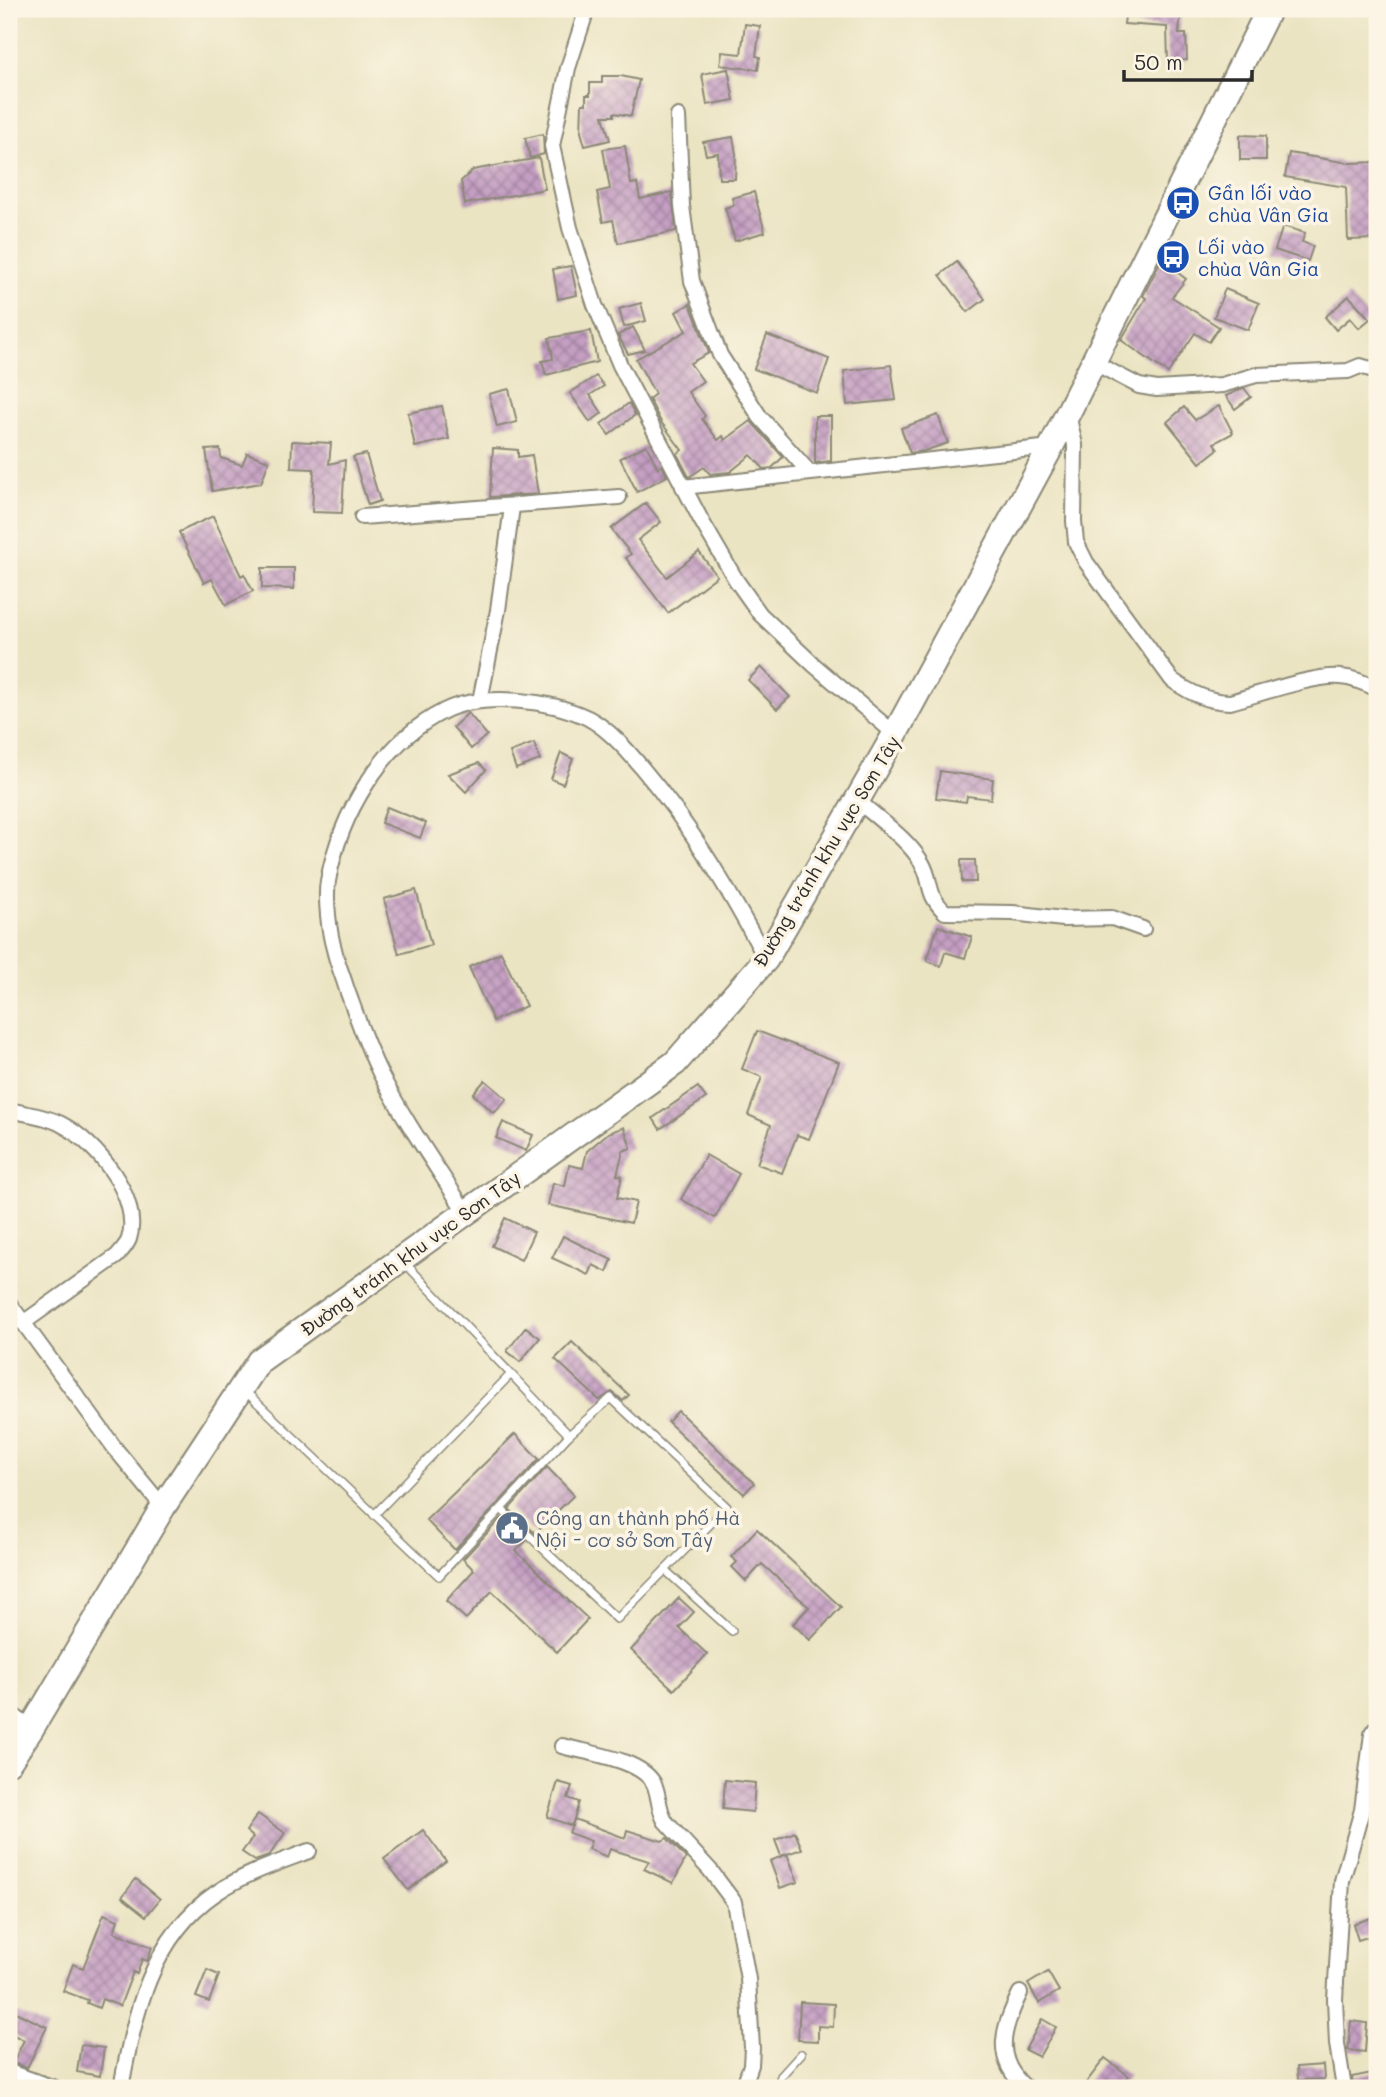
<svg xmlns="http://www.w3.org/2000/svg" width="1386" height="2097" font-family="Mali,sans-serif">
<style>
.building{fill:url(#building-cross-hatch)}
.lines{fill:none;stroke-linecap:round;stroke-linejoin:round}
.service-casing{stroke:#8b8877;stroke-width:10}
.minor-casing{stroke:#8b8877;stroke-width:18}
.trunk-casing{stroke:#8b8877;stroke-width:28}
.service{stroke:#fff;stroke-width:7}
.minor{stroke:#fff;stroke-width:14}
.trunk{stroke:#fff;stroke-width:24}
.labels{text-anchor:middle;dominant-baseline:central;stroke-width:7;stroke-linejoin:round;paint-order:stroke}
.transit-label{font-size:19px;fill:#164399;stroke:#fcf5e5;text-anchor:start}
.street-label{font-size:19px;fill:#2b2b2b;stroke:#fcf5e5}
.service-label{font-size:19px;fill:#4e5e75;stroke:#fcf5e5;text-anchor:start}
</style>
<defs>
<pattern id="building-cross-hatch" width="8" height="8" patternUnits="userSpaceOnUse" patternTransform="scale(1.75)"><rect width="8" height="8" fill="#c59fc3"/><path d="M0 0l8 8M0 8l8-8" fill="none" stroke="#a0829f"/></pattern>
</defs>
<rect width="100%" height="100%" fill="#fcf5e5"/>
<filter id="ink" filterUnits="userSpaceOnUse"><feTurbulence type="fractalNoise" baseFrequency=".0143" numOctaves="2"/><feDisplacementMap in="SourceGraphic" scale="14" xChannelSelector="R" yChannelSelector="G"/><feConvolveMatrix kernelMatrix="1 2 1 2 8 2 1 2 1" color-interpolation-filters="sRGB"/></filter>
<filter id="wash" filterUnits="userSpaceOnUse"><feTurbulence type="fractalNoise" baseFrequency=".00686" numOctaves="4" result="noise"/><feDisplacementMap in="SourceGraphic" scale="28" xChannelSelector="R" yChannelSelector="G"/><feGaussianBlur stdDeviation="1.57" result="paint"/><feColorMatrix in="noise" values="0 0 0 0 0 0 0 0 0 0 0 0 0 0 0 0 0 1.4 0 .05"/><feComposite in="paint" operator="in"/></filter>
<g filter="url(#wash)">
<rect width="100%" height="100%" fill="#ebe4c3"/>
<g id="blocks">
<g class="building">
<polygon points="1126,9 1181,9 1179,34 1186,34 1187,60 1168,61 1167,27 1124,24"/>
<polygon points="745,24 760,26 756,56 760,57 758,70 720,65 722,52 741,54"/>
<polygon points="728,69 734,100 707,105 702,74"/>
<polygon points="602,76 621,76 639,80 631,116 614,113 614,116 603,116 610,140 585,146 581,132 582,104 586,104 586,95 590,95 590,83 602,83"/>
<polygon points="543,134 544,154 530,158 525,138"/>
<polygon points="1240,135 1266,136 1266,160 1240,160"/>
<polygon points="733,137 736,154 735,179 719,179 718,153 706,155 703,142"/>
<polygon points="625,146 631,184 637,183 640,199 672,192 676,231 618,243 613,220 603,222 597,192 610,189 603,149"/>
<polygon points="1289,153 1349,163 1377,162 1376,239 1348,240 1346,187 1285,177"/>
<polygon points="539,158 545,189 465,204 461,181 473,170"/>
<polygon points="754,192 765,232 735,241 725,208 734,205 732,198"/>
<polygon points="1283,226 1305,233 1302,242 1313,246 1308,261 1275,250"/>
<polygon points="1161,260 1186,279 1172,297 1219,327 1209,342 1195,333 1168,373 1121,340 1146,298 1143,296"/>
<polygon points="957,262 985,299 968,312 940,275"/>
<polygon points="571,266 577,295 558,299 553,269"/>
<polygon points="1225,289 1259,303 1248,330 1214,317"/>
<polygon points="1349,296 1370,319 1359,328 1350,318 1336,330 1325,317"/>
<polygon points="641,303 646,321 624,327 619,309"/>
<polygon points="690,304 709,353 690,363 703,381 688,392 705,416 702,419 718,440 723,436 725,440 751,421 783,457 772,468 764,469 751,455 730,472 710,474 704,467 689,477 677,454 682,450 661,422 649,399 655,394 636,359 686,331 676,312"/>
<polygon points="633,327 645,350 628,354 618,335"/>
<polygon points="591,331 597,362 546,375 542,361 553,359 549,338"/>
<polygon points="767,335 829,359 817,393 754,369"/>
<polygon points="891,365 896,400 847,405 844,371"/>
<polygon points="596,376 604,386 590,395 602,413 590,422 570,393"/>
<polygon points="1244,388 1251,397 1235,409 1226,396"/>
<polygon points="509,389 517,422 497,427 489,394"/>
<polygon points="629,403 635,415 609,435 601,424"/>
<polygon points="442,406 449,439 415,447 408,413"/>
<polygon points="1219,406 1233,433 1214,443 1218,449 1200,463 1167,422 1184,407 1195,420"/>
<polygon points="938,415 948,443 924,451 910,453 901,428"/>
<polygon points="815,416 831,416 831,461 815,463"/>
<polygon points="292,441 331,443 329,464 345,460 342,513 312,512 314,469 291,468"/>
<polygon points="646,445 658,468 662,465 667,476 637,492 620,458"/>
<polygon points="493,448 518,450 518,457 532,455 538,494 490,497"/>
<polygon points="220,449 221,458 242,465 247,453 269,461 261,483 212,491 206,450"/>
<polygon points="366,454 380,501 368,505 353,457"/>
<polygon points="646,503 661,522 638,540 667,577 699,552 717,576 668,613 626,558 631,554 611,529"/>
<polygon points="213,516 241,576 244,574 253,591 226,605 212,579 204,583 179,532"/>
<polygon points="262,568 294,568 294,589 262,588"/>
<polygon points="761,667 790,697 777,709 748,680"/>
<polygon points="468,713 487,735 471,749 453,727"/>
<polygon points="534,743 540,760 516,769 510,752"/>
<polygon points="561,753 573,759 563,784 551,779"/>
<polygon points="479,763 486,770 466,792 448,774"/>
<polygon points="940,771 993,779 991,799 967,796 966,802 936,798"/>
<polygon points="387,807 426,823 420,838 381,823"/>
<polygon points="961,860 975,860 976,882 962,882"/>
<polygon points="416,890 431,945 399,954 384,899"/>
<polygon points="938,926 972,937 965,958 945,952 941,966 927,961"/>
<polygon points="501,952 526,1006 493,1021 469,967"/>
<polygon points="757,1031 839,1062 809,1139 797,1135 782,1173 757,1164 771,1125 748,1115 762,1077 742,1069"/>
<polygon points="485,1080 507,1099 494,1113 473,1094"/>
<polygon points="698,1087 706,1098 660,1129 653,1118"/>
<polygon points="503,1122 533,1135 526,1151 496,1138"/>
<polygon points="624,1127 631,1148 623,1151 617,1175 622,1176 617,1198 636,1202 631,1223 548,1205 553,1183 565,1186 569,1165 583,1168 587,1151 608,1133"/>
<polygon points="706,1155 739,1174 715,1218 681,1199"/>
<polygon points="505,1218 534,1232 521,1260 492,1246"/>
<polygon points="563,1236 612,1260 607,1272 593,1265 589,1275 552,1258"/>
<polygon points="526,1327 540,1338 520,1362 507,1351"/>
<polygon points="572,1342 629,1395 623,1401 612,1392 599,1400 555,1359"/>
<polygon points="678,1411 754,1483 744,1494 668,1422"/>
<polygon points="515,1434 539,1459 455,1550 426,1520"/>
<polygon points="547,1467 574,1495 535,1533 509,1509"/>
<polygon points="501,1518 526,1541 516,1551 588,1619 557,1652 492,1591 466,1619 446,1601 474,1570 463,1559"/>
<polygon points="757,1529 841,1607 810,1640 793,1624 809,1607 762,1564 746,1581 732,1567 737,1562 731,1557"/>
<polygon points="679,1598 694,1612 679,1628 707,1654 674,1690 631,1650"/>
<polygon points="725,1780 755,1783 753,1812 723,1809"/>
<polygon points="558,1782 572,1786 568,1798 579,1802 572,1826 547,1817"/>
<polygon points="258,1814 285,1833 269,1856 255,1861 242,1852 253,1837 246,1831"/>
<polygon points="574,1819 625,1838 627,1830 662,1841 667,1838 686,1858 673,1883 644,1869 649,1861 610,1849 607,1857 588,1849 591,1841 569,1833"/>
<polygon points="423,1830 446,1861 408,1890 384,1859"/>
<polygon points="795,1832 802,1849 781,1856 775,1840"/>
<polygon points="787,1854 798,1882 780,1888 770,1861"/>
<polygon points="136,1879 160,1899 146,1916 122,1897"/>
<polygon points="104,1914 118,1920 114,1932 152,1947 147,1961 142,1959 137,1974 133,1972 120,2006 102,1999 99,2008 87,2003 88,2000 63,1991 73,1964 83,1968"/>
<polygon points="1377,1916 1377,1934 1358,1940 1353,1924"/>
<polygon points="207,1970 219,1975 209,2002 196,1997"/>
<polygon points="1048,1972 1059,1991 1039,2003 1028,1984"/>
<polygon points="800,2002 834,2004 833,2027 818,2026 818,2041 798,2040"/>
<polygon points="9,2009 47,2027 27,2068 13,2063 24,2040 9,2033"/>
<polygon points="1042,2019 1056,2027 1039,2057 1025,2050"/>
<polygon points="1351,2021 1367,2023 1365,2052 1348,2050"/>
<polygon points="81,2045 104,2048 100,2076 77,2072"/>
<polygon points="1105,2058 1129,2076 1119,2088 1082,2088"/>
<polygon points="1323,2065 1324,2079 1298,2080 1297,2067"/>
<polygon points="1377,2072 1377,2085 1353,2088 1352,2077"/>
</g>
</g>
</g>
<g filter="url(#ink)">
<use href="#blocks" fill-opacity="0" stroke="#8b8877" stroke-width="2"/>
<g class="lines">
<g class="service-casing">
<g id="service">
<polyline points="405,1263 569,1435"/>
<polyline points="245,1391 439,1576 569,1435 611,1398 727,1507 617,1619 501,1509"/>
<polyline points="374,1515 510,1375"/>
<polyline points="665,1570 732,1631"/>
<polyline points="777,2088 781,2076 801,2054"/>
</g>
</g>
<g class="minor-casing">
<g id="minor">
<polyline points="587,9 568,68 552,146 570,228 595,305 620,365 701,520 736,580 760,614 814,665 895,734"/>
<polyline points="678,116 682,206 692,281 720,355 760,417 809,472"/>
<polyline points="1093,362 1139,386 1157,389 1222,385 1256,375 1348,371 1360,366 1377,371"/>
<path d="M1068,414L1075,445L1074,521L1076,542L1086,562L1172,680C1190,693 1208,702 1230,702C1257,695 1316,674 1341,677C1354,678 1365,683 1377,689"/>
<polyline points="683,487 1051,447"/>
<polyline points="362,517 619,497"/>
<polyline points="480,701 498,610 512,507"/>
<path d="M857,800C878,819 907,838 922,863C933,882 925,893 945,912L1013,913L1063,919L1112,918L1143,929"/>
<path d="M9,1110C26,1114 46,1116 61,1124C96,1142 142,1198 129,1239C127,1245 121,1251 117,1256L23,1323"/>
<path d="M466,1213C437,1167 405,1122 380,1073C367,1047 357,1017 347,990C343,976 337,963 334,949C329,932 325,898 328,881C340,814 382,742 444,711C482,692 551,700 588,718C609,729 628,751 642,768C692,827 730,892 766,959"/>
<polyline points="9,1303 117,1451 163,1507"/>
<polyline points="9,1712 31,1729"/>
<path d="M562,1746C587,1753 641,1759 654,1784C659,1794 658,1808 665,1821L710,1870L734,1902L748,1979L752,2048L751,2065L743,2088"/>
<path d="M1020,1993C1003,2028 992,2058 1026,2088"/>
<polyline points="9,2072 55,2088"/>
<path d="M121,2088C134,2016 151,1937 216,1893C244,1874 277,1863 309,1851"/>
<polyline points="1344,2088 1337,2044 1335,1999 1342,1881 1362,1810 1372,1734 1377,1727"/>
</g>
</g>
<g class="trunk-casing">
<polyline id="trunk" points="9,1762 31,1729 163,1507 259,1361 675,1063 766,959 895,734 1051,447 1269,9"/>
</g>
<use href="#service" class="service"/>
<use href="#minor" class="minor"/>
<use href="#trunk" class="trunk"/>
</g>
</g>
<defs>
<g id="bus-disc" transform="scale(1.75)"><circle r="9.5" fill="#1a4fb4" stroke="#fcf5e5"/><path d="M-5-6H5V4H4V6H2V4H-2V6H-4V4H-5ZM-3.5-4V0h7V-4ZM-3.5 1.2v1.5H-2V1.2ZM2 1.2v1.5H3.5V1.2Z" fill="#fff"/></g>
<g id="civic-disc" transform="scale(1.75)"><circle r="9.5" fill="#5c6f8a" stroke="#fcf5e5"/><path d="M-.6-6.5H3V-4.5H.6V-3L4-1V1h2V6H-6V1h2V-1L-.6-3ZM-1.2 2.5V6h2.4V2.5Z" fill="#fff"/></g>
</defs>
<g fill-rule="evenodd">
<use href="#bus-disc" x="1183" y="203"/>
<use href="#bus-disc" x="1173" y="257"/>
<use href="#civic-disc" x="512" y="1528"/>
</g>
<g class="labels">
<g class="transit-label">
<text x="1208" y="192">Gần lối vào<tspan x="1208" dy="22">chùa Vân Gia</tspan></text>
<text x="1198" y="246">Lối vào<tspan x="1198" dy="22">chùa Vân Gia</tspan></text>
</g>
<g class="street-label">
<text transform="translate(826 851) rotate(-59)">Đường tránh khu vực Sơn Tây</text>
<text transform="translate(410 1253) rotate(-36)">Đường tránh khu vực Sơn Tây</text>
</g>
<g class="service-label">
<text x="536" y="1517">Công an thành phố Hà<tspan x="536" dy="22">Nội - cơ sở Sơn Tây</tspan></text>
</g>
</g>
<rect width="1386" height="2097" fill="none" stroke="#fcf5e5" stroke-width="35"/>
<path d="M1124 70v10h128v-10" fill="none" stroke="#2b2b2b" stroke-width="3.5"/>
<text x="1134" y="70" font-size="21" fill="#2b2b2b" stroke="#fcf5e5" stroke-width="5" paint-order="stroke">50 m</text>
</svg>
